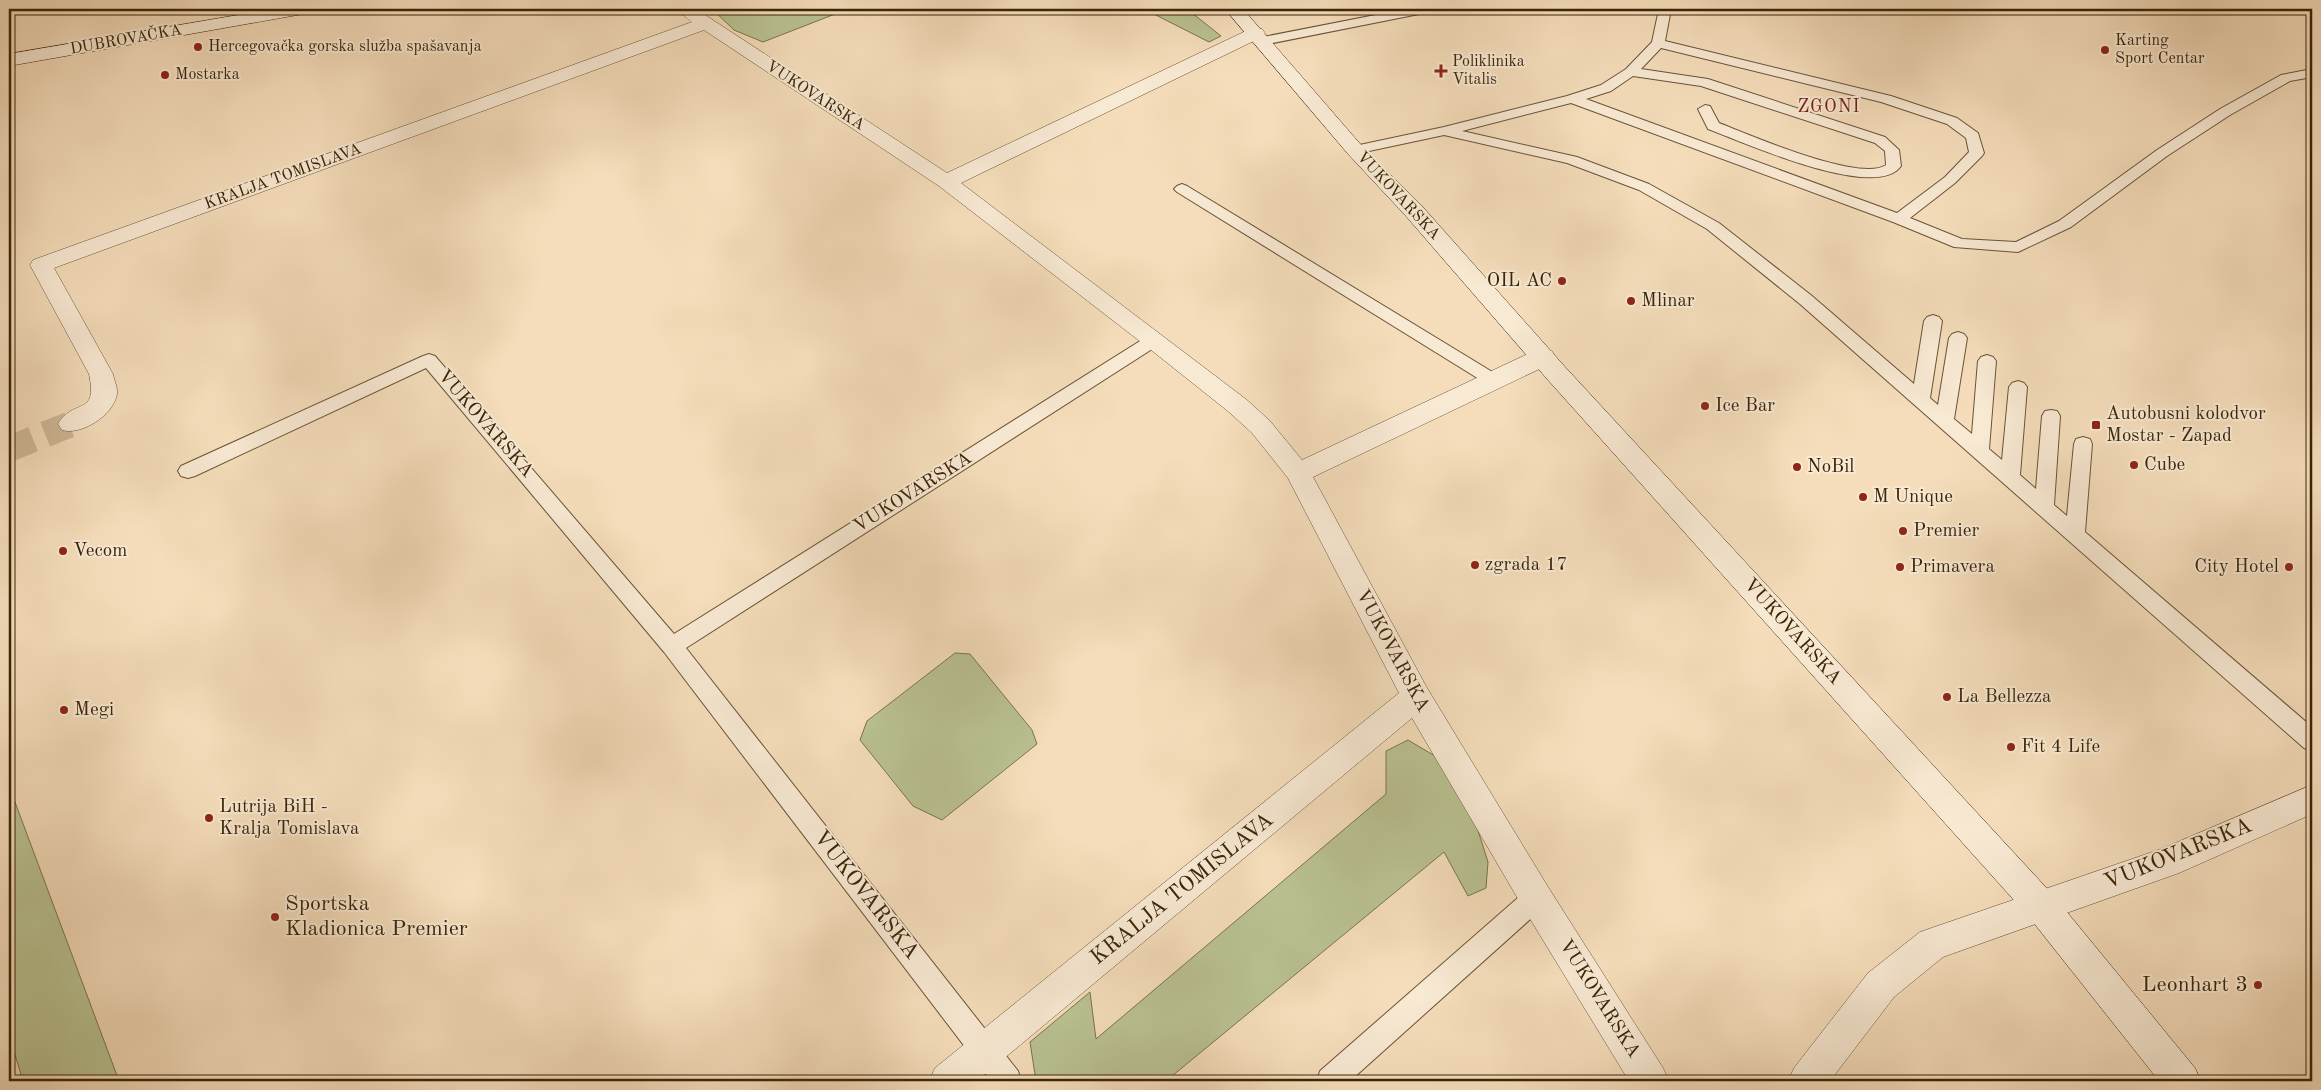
<svg xmlns="http://www.w3.org/2000/svg" width="2321" height="1090" font-family="'Old Standard TT',serif">
<style>
.green{fill:#bac292;stroke:#7a744d}
.lines{fill:none;stroke-linecap:round;stroke-linejoin:round}
.street-tunnel{stroke:#d0b897;stroke-width:26;stroke-dasharray:26 13;stroke-linecap:butt}
.lane-casing{stroke:#695335;stroke-width:2}
.street-casing{stroke:#695335;stroke-width:1}
.secondary-casing{stroke:#3a2508;stroke-width:1}
.lane{fill:#f8e9d3;fill-rule:evenodd}
.street{fill:#f8e9d3;fill-rule:evenodd}
.secondary{fill:#f8e9d3;fill-rule:evenodd}
.poi-dot{fill:#8f2418;stroke:#f8e9d3;stroke-width:2}
.labels{text-anchor:middle;dominant-baseline:central;stroke-width:4;stroke-linejoin:round;paint-order:stroke}
.far-street-label{font-size:16px;fill:#3a2508;stroke:#f8e9d3}
.far-poi-label{font-size:16px;fill:#3a2508;stroke:#f8e9d3;text-anchor:start}
.far-quarter-label{font-size:18px;letter-spacing:1px;fill:#7a1f14;stroke:#f8e9d3}
.poi-label{font-size:19px;fill:#3a2508;stroke:#f8e9d3;text-anchor:start}
.street-label{font-size:19px;fill:#3a2508;stroke:#f8e9d3}
.near-street-label{font-size:22px;fill:#3a2508;stroke:#f8e9d3}
.near-poi-label{font-size:22px;fill:#3a2508;stroke:#f8e9d3;text-anchor:start}
</style>
<rect width="100%" height="100%" fill="#f5ddbb"/>
<filter id="stains"><feTurbulence type="fractalNoise" baseFrequency=".004" numOctaves="4"/><feColorMatrix values="0 0 0 0 .2 0 0 0 0 .09 0 0 0 0 .02 0 0 0 .5 -.17"/></filter>
<radialGradient id="worn" r=".72"><stop offset=".6" stop-color="#630" stop-opacity="0"/><stop offset="1" stop-color="#630" stop-opacity=".3"/></radialGradient>
<g class="green">
<polygon points="712,9 848,9 763,42 734,30"/>
<polygon points="1144,9 1187,9 1221,36 1209,42"/>
<polygon points="955,653 970,654 1032,730 1037,744 942,820 913,806 860,740 867,721"/>
<polygon points="1408,740 1435,756 1474,818 1488,862 1486,888 1468,896 1444,852 1166,1081 1036,1081 1030,1042 1090,992 1096,1039 1386,794 1386,751"/>
<polygon points="9,786 119,1081 23,1081 9,1035"/>
</g>
<g class="lines">
<polyline class="street-tunnel" points="9,449 71,424"/>
<g class="lane-casing">
<g id="lane">
<polygon points="1406,9 1430,9 1424,13 1263,45 1256,41 1263,37"/>
<path d="M1659,9H1671L1665,41L1891,96L1957,118L1978,133L1984,153L1982,156L1955,183L1910,218L1962,239L2016,242L2059,221L2157,150L2220,109L2281,75L2312,69V77L2290,81L2230,115L2167,156L2071,227L2018,252L1954,247L1893,222L1571,103L1462,131L1577,157L1649,184L1719,223L1812,296L1914,384L1924,321L1927,317L1933,315L1939,317L1942,321L1930,398L1938,405L1949,338L1952,334L1958,332L1964,334L1967,338L1954,419L1972,434L1978,361L1981,357L1987,355L1993,357L1996,361L1989,449L2002,460L2009,387L2012,383L2018,381L2024,383L2027,387L2020,475L2036,489L2042,416L2045,411L2051,410L2057,411L2060,416L2054,505L2067,516L2074,444L2076,439L2083,437L2090,439L2092,444L2085,532L2312,727V751L2304,748L1800,304L1707,229L1639,190L1567,163L1444,135L1355,154L1348,150L1350,147L1444,127L1567,96L1601,85L1626,69L1652,42ZM1661,48L1881,102L1947,124L1966,138L1969,152L1945,177L1897,213L1586,99L1611,91L1633,76L1701,86L1875,143L1885,151L1886,165C1860,183 1750,135 1719,123L1710,106L1705,105L1698,109L1708,129C1743,142 1876,202 1901,166L1899,150L1885,137L1708,79L1641,69Z"/>
<polygon points="1182,184 1187,186 1499,376 1502,380 1499,384 1493,386 1487,384 1177,192 1174,189 1177,186"/>
<polygon points="1154,334 1160,336 1163,340 1160,344 686,648 1018,1071 1021,1081 991,1081 664,652 426,368 195,476 188,478 181,476 178,471 181,466 423,356 429,354 435,356 674,634 1148,336"/>
<polygon points="1536,886 1545,890 1548,898 1545,906 1350,1081 1317,1081 1320,1071 1527,890"/>
</g>
</g>
<g class="street-casing">
<g id="street">
<path d="M675,9H696L947,173L1250,29H1262L1265,33L1262,37L961,183L1247,400L1270,421L1302,460L1534,351L1543,349L1552,351L1555,357L1552,363L1313,477L1427,688L1548,887L1663,1068L1669,1081H1629L1524,909L1412,718L977,1081H929L935,1068L1399,693L1288,478L1252,433L1229,412L1146,346L939,186L704,30L54,268L113,374C114,380 118,388 117,394C114,415 81,436 62,430L58,424C74,397 98,418 89,374L30,265L33,260L692,22Z"/>
<polygon points="2312,785 2312,814 2179,873 1943,957 1894,997 1830,1081 1788,1081 1794,1068 1868,973 1920,932 2161,849"/>
</g>
</g>
<g class="secondary-casing">
<g id="secondary">
<polygon points="274,9 312,9 309,13 303,14 9,66 9,54"/>
<polygon points="1225,9 1243,9 1362,146 1421,205 1566,368 2053,895 2195,1068 2201,1081 2159,1081 2029,917 1548,380 1405,215 1348,154"/>
</g>
</g>
<use href="#lane" class="lane"/>
<use href="#street" class="street"/>
<use href="#secondary" class="secondary"/>
</g>
<g class="poi-dot">
<circle cx="198" cy="47" r="5"/>
<circle cx="2105" cy="50" r="5"/>
<path d="M1438.5 63.5h5v5h5v5h-5v5h-5v-5h-5v-5h5z"/>
<circle cx="165" cy="75" r="5"/>
<circle cx="1562" cy="281" r="5"/>
<circle cx="1631" cy="301" r="5"/>
<circle cx="1705" cy="406" r="5"/>
<rect x="2091" y="420" width="10" height="10" rx="2.5"/>
<circle cx="2134" cy="465" r="5"/>
<circle cx="1797" cy="467" r="5"/>
<circle cx="1863" cy="497" r="5"/>
<circle cx="1903" cy="531" r="5"/>
<circle cx="63" cy="551" r="5"/>
<circle cx="1475" cy="565" r="5"/>
<circle cx="1900" cy="567" r="5"/>
<circle cx="2289" cy="567" r="5"/>
<circle cx="1947" cy="697" r="5"/>
<circle cx="64" cy="710" r="5"/>
<circle cx="2011" cy="747" r="5"/>
<circle cx="209" cy="818" r="5"/>
<circle cx="275" cy="917" r="5"/>
<circle cx="2258" cy="985" r="5"/>
</g>
<g class="labels">
<g class="far-street-label">
<text transform="translate(126 40) rotate(-10)">DUBROVAČKA</text>
<text transform="translate(815 96) rotate(33)">VUKOVARSKA</text>
<text transform="translate(283 177) rotate(-20)">KRALJA TOMISLAVA</text>
<text transform="translate(1398 196) rotate(47)">VUKOVARSKA</text>
</g>
<g class="far-poi-label">
<text x="2115" y="41">Karting<tspan x="2115" dy="18">Sport Centar</tspan></text>
<text x="208" y="47">Hercegovačka gorska služba spašavanja</text>
<text x="1452" y="62">Poliklinika<tspan x="1452" dy="18">Vitalis</tspan></text>
<text x="175" y="75">Mostarka</text>
</g>
<g class="far-quarter-label">
<text x="1829" y="107">ZGONI</text>
</g>
<g class="poi-label">
<text x="1552" y="281" text-anchor="end">OIL AC</text>
<text x="1641" y="301">Mlinar</text>
<text x="1715" y="406">Ice Bar</text>
<text x="2106" y="414">Autobusni kolodvor<tspan x="2106" dy="22">Mostar - Zapad</tspan></text>
<text x="2144" y="465">Cube</text>
<text x="1807" y="467">NoBil</text>
<text x="1873" y="497">M Unique</text>
<text x="1913" y="531">Premier</text>
<text x="73" y="551">Vecom</text>
<text x="1485" y="565">zgrada 17</text>
<text x="1910" y="567">Primavera</text>
<text x="2279" y="567" text-anchor="end">City Hotel</text>
<text x="1957" y="697">La Bellezza</text>
<text x="74" y="710">Megi</text>
<text x="2021" y="747">Fit 4 Life</text>
<text x="219" y="807">Lutrija BiH -<tspan x="219" dy="22">Kralja Tomislava</tspan></text>
</g>
<g class="street-label">
<text transform="translate(485 424) rotate(49)">VUKOVARSKA</text>
<text transform="translate(913 493) rotate(-32)">VUKOVARSKA</text>
<text transform="translate(1792 632) rotate(48)">VUKOVARSKA</text>
<text transform="translate(1392 651) rotate(62)">VUKOVARSKA</text>
<text transform="translate(1599 999) rotate(58)">VUKOVARSKA</text>
</g>
<g class="near-street-label">
<text transform="translate(2178 854) rotate(-22)">VUKOVARSKA</text>
<text transform="translate(1182 889) rotate(-39)">KRALJA TOMISLAVA</text>
<text transform="translate(866 895) rotate(52)">VUKOVARSKA</text>
</g>
<g class="near-poi-label">
<text x="285" y="904">Sportska<tspan x="285" dy="25">Kladionica Premier</tspan></text>
<text x="2248" y="985" text-anchor="end">Leonhart 3</text>
</g>
</g>
<rect width="2321" height="1090" fill="none" stroke="#f5ddbb" stroke-width="30"/>
<rect x="10" y="10" width="2301" height="1070" fill="none" stroke="#3a2508" stroke-width="2.5"/>
<rect x="15" y="15" width="2291" height="1060" fill="none" stroke="#3a2508"/>
<rect width="100%" height="100%" filter="url(#stains)"/>
<rect width="100%" height="100%" fill="url(#worn)"/>
</svg>
